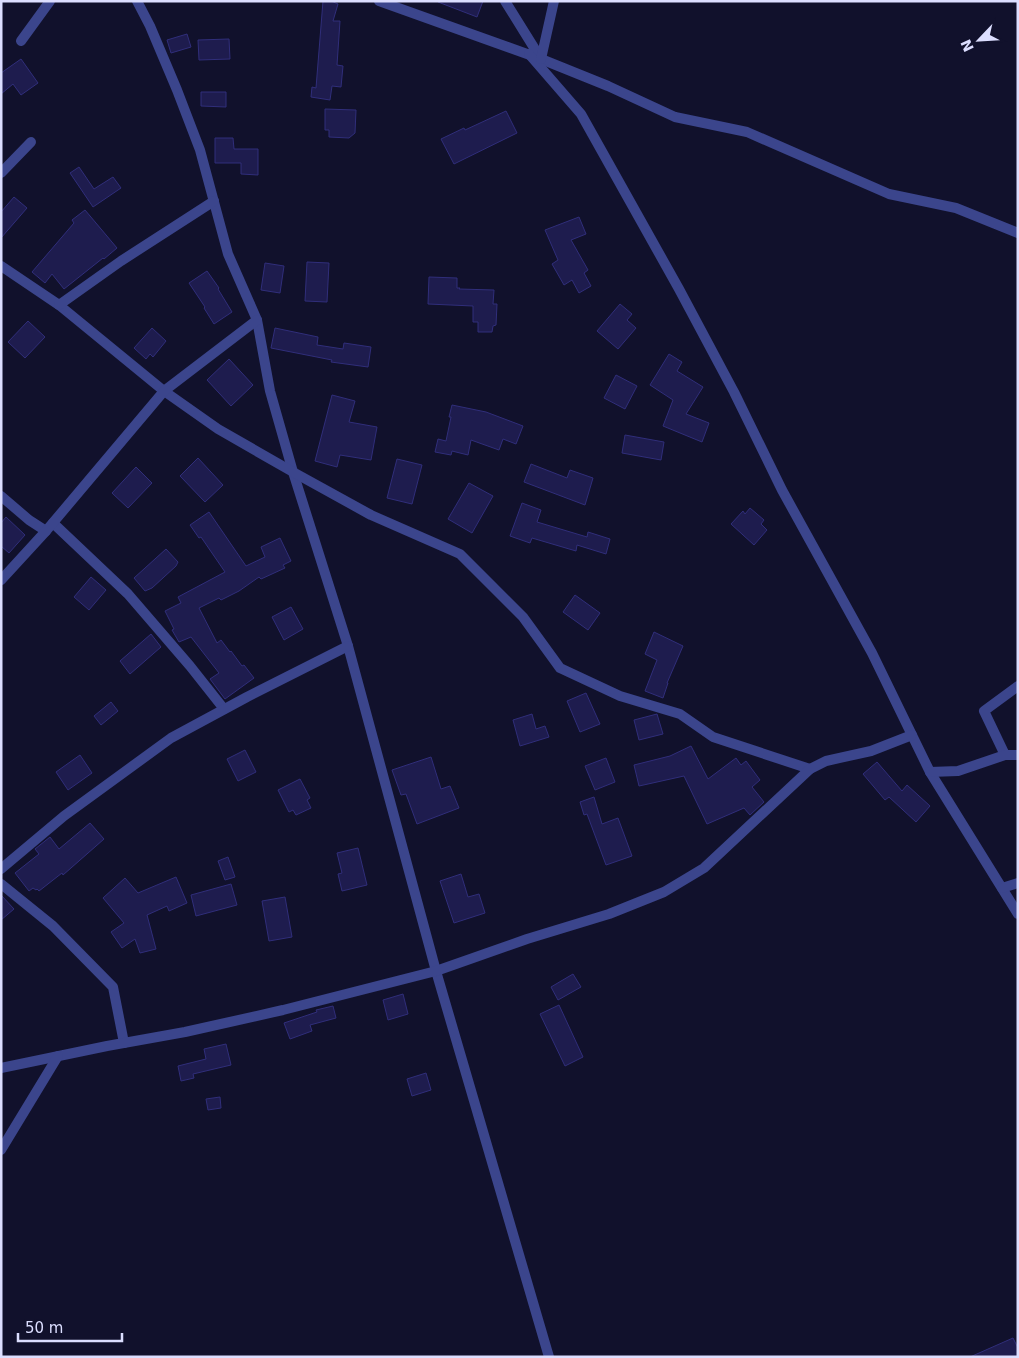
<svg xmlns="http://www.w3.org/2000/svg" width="1019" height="1358" font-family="'DejaVu Sans',sans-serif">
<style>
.building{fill:#1e1c4e;stroke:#302e7a}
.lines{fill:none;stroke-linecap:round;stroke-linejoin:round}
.street{stroke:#3b458c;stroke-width:10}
</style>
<rect width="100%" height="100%" fill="#11112c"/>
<g class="building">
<polygon points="323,1 331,1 338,4 333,21 340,21 337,65 343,66 341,87 332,86 330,100 311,97 312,87 316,88"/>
<polygon points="438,1 483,1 477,17 438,2"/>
<polygon points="187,34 191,47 171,53 167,40"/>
<polygon points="229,39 230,59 199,60 198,40"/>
<polygon points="21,59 38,83 21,95 13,84 1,94 1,73"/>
<polygon points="201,92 226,92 226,107 201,106"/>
<polygon points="325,109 356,110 355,133 349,138 329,137 329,130 325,130"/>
<polygon points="506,111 517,133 454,164 441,139 464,128 465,130"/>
<polygon points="215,138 233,138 234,149 258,149 258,175 241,174 241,163 215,163"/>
<polygon points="79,167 94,189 113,177 121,188 93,207 70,173"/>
<polygon points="14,197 27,208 1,238 1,212"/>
<polygon points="85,210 117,248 104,259 103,258 64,289 52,274 45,283 32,272 74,223 72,220"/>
<polygon points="579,217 586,234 571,240 588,270 584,273 591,286 579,293 572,280 564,285 552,264 558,260 545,230"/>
<polygon points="307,262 329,263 327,302 305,301"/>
<polygon points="265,263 284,266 280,293 261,290"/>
<polygon points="207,271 219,288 218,289 232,312 214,324 204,308 205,307 189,283"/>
<polygon points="429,277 457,278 457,288 460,288 459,289 494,290 493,304 497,304 496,325 493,326 492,332 478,332 478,322 473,322 473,306 428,304"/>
<polygon points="620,304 632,314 627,320 636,328 618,349 597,331"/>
<polygon points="28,321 45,337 25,358 8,342"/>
<polygon points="152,328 166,341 153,357 150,354 146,359 134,348"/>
<polygon points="275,328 318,337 317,345 343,349 344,343 371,347 368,367 331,362 332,360 271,348"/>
<polygon points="669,354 682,362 677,371 703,387 686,414 709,423 702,442 663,426 673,400 650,385"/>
<polygon points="229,359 253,385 231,406 207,380"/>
<polygon points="616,375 637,386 625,409 604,398"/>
<polygon points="332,395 355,401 349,422 377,427 371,460 340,455 337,467 315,461"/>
<polygon points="452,405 486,412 523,426 516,444 503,439 499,450 471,440 468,455 452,451 451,455 435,452 438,439 446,441 451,417 449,417"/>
<polygon points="625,435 664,442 661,460 622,453"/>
<polygon points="198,458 223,485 205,502 180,476"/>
<polygon points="397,459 422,465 412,504 387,498"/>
<polygon points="531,464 567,478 570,470 593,478 585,505 524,482"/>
<polygon points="136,467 152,483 128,508 112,493"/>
<polygon points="469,483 493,496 472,533 448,519"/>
<polygon points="522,503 541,510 537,522 587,537 588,532 610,539 606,554 577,545 576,551 532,538 530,543 510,536"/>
<polygon points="750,508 764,520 761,524 767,530 754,545 731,524 743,511 745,514"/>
<polygon points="209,512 246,566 265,557 261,547 280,538 291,561 283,565 285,568 261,579 259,577 239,591 221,600 219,598 199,608 217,643 221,640 230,652 231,651 242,666 244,665 254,678 225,699 210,679 219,673 191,637 179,642 172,630 174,629 165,611 181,603 178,597 225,572 201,537 199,538 190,525"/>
<polygon points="6,517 25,535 9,553 1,546 1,523"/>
<polygon points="166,549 178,562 176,566 152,588 145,591 134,578"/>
<polygon points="91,577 106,590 89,610 74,597"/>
<polygon points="575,595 600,613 588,630 563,612"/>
<polygon points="291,607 303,629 284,640 272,617"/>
<polygon points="654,632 683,646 667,683 668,683 663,698 645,691 657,660 645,654"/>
<polygon points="151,634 161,647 130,674 120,661"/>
<polygon points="586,693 600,724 580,732 567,701"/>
<polygon points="111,702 118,711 101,725 94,716"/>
<polygon points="532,714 536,729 545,726 549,737 520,746 513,720"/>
<polygon points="657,714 663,734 639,740 634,720"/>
<polygon points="691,746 708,779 736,758 741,765 746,761 760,780 752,787 764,802 750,815 744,808 707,824 684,776 639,786 634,765 670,756"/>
<polygon points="245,750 256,772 238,781 227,759"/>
<polygon points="80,755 92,773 68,790 56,772"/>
<polygon points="431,757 441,789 450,786 459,808 417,824 406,794 401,795 392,770"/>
<polygon points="606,758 615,782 595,790 585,766"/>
<polygon points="877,762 902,791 907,785 930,806 916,822 889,797 885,800 863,774"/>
<polygon points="300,779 310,798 307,800 311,808 296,815 293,810 289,812 278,790"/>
<polygon points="594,797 602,824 618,818 632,856 606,865 587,814 584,815 580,802"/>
<polygon points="90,823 104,839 63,875 62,873 39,891 37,889 36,890 33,888 29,891 15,873 39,854 35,849 50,837 59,849"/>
<polygon points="358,848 367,885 342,891 338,874 342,873 337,853"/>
<polygon points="228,857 235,877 225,880 218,861"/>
<polygon points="461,874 468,897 479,894 485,913 454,923 440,881"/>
<polygon points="176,877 187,903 169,911 167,906 147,915 156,949 140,953 135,939 122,948 111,932 124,923 103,898 125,878 138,893"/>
<polygon points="231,884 237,905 196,916 191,895"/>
<polygon points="1,895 14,909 1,920"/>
<polygon points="285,897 292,937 269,941 262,901"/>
<polygon points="573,974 581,987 558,1000 551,987"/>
<polygon points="403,994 408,1014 388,1020 383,1000"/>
<polygon points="559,1005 583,1057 565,1066 540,1014"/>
<polygon points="333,1006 336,1018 310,1025 312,1031 290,1039 284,1023 317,1012 316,1010"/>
<polygon points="226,1044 231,1065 193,1074 194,1078 181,1081 178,1066 206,1059 204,1049"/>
<polygon points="426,1073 431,1090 412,1096 407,1079"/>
<polygon points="220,1097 221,1108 208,1110 206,1099"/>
<polygon points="1013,1338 1018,1348 1018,1357 970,1357"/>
</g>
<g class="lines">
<g class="street">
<polyline points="137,1 150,26 177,90 200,150 228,254 257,320 270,391 293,472 348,646 436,971 549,1357"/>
<polyline points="379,1 541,59 608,86 675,117 747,132 889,194 956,208 1018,233"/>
<polyline points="505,1 541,59"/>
<polyline points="21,41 50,1"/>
<polyline points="529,54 581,114 679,289 734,392 782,490 872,653 930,772 1018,914"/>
<polyline points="541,59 554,1"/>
<polyline points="1,173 31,142"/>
<polyline points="1,266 59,305 164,391 218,429 293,472 371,515 460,554 523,617 560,668 620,696 680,714 713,737 810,769"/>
<polyline points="59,305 121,261 214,201"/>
<polyline points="1,496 29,520 46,531"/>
<polyline points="53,523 128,594 190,666 224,709"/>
<polyline points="1,580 46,531 164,391 257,320"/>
<polyline points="1005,755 984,711 1018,686"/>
<polyline points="930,772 958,771 1005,755 1018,755"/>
<polyline points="1,869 64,816 171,738 247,697 348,646"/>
<polyline points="1,884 53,926 113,987 124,1043"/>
<polyline points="1002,888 1018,883"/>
<polyline points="1,1068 107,1046 185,1032 283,1010 436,971 527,939 609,914 664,892 704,868 810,769 826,761 871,751 912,735"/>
<polyline points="1,1150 58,1056"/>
</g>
</g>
<rect width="1019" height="1358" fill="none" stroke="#dcdeff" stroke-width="5"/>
<g transform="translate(979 40) rotate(245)" stroke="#11112c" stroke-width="4" paint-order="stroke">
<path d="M0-4L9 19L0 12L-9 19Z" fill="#dcdeff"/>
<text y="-8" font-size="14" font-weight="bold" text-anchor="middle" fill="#dcdeff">N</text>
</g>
<path d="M18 1333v8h104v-8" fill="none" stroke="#dcdeff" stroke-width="2.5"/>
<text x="25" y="1333" font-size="15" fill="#dcdeff" stroke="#11112c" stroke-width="4" paint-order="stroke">50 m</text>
</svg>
